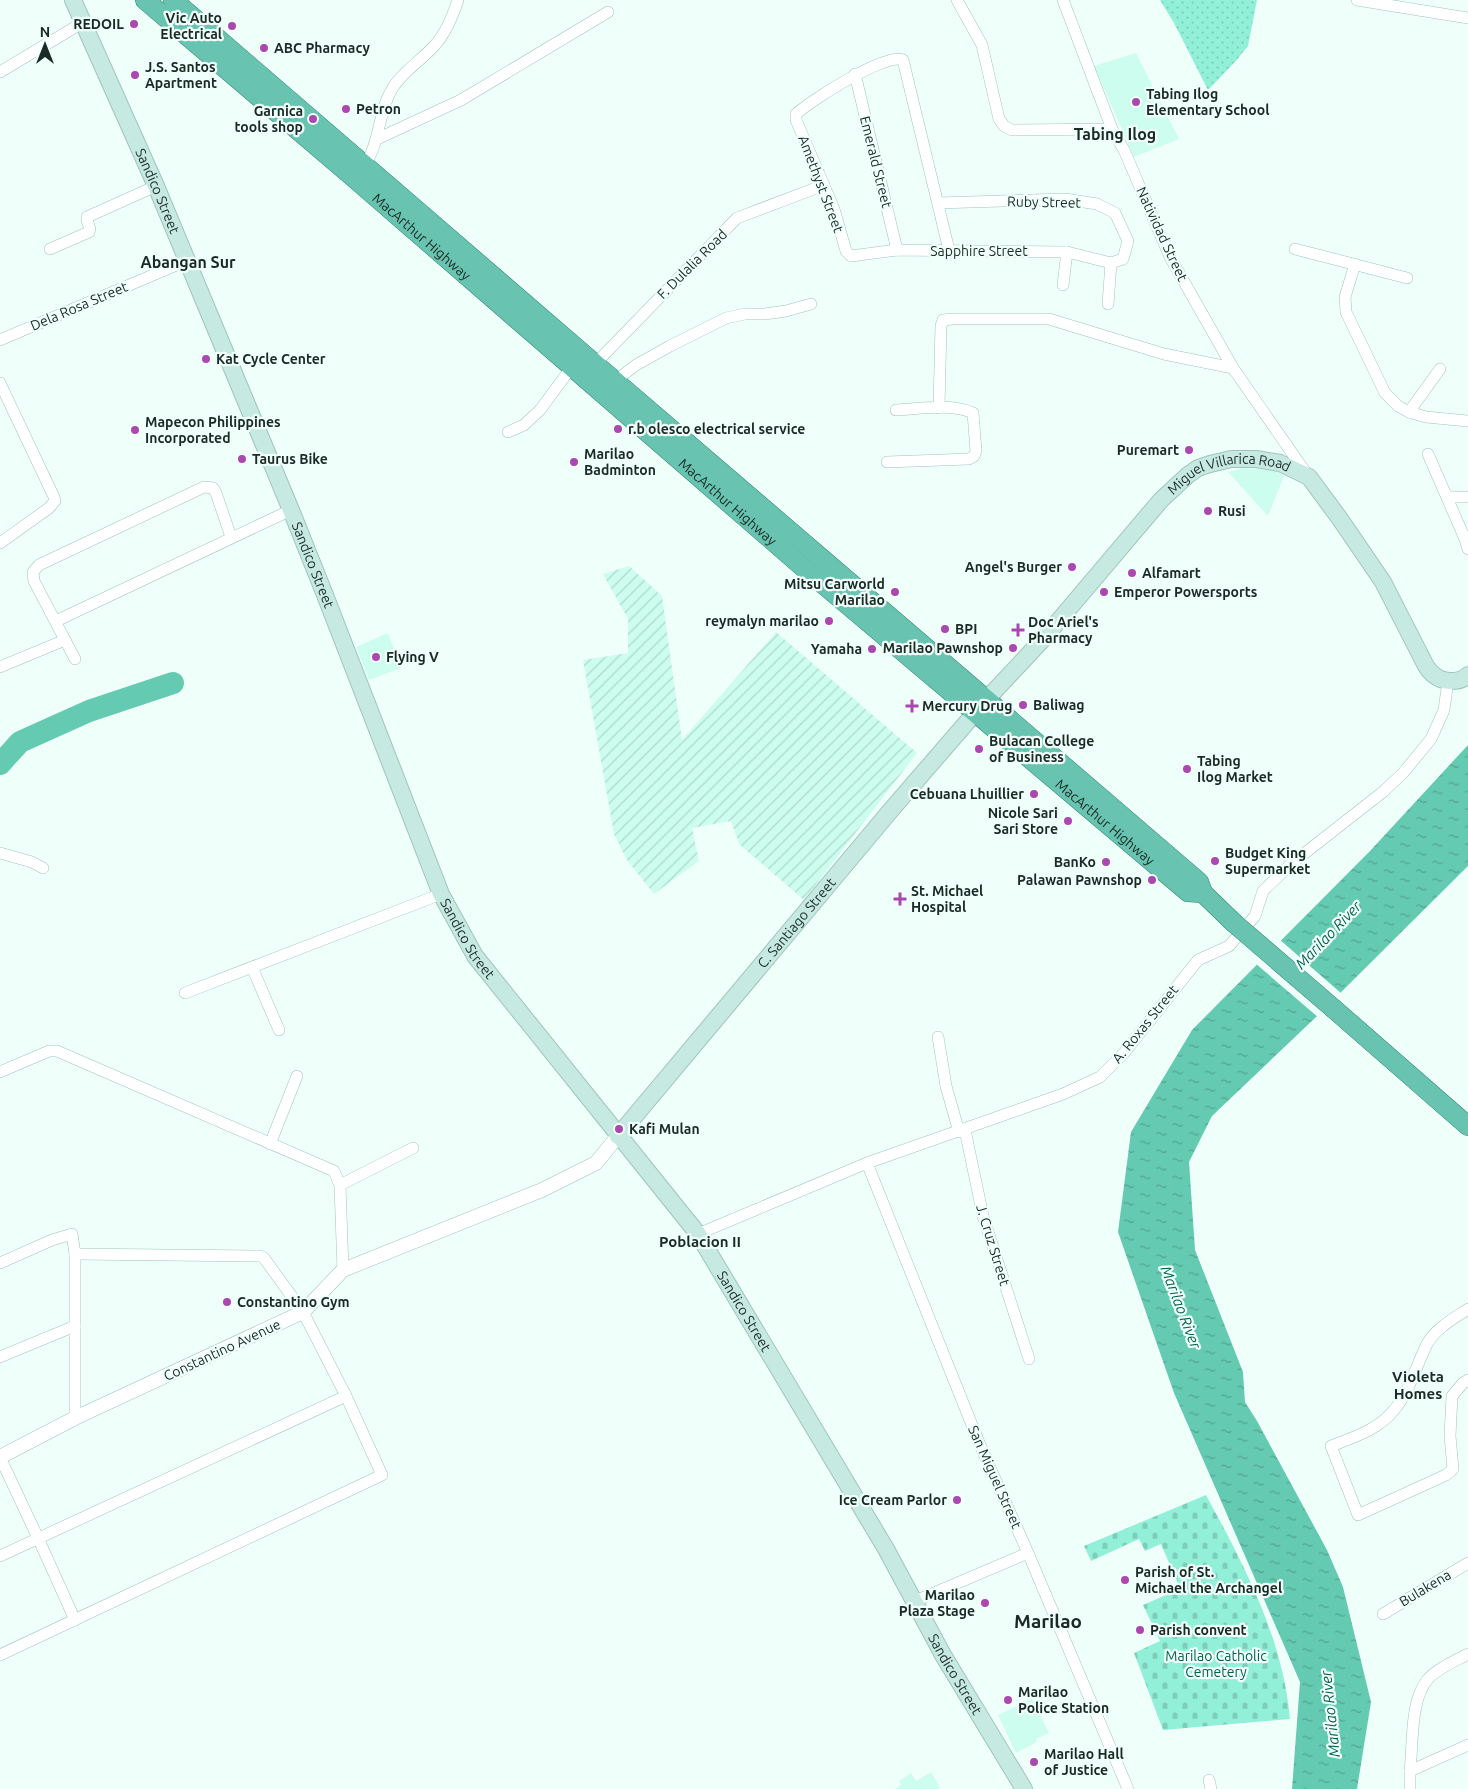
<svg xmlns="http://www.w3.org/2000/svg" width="1468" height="1789" font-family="Ubuntu,sans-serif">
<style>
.built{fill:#cdfdef}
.industrial{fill:url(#industrial-furrows)}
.grass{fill:url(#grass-dots)}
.cemetery{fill:url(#cemetery-stones)}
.water{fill:url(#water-ripples)}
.pier{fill:#effffa}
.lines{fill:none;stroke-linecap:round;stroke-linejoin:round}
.river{stroke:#65cab2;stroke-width:22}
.minor-casing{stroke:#9fc5ba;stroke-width:12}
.tertiary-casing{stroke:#9fc5ba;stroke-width:15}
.secondary-casing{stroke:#9fc5ba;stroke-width:18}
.trunk-casing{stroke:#348573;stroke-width:20}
.minor{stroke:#fff;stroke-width:11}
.tertiary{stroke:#fff;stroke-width:14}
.secondary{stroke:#c6e9e2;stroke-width:16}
.trunk{stroke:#68c4b0;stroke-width:19}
.trunk-bridge-casing{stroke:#348573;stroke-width:20;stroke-linecap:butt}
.trunk-bridge{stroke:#68c4b0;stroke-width:19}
.poi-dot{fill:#aa48af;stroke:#effffa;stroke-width:2}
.labels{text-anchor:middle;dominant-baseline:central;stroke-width:4.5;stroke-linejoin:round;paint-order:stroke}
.poi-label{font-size:14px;font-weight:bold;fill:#1b2a26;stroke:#effffa;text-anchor:start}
.street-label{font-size:14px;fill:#1b2a26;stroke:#effffa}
.park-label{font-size:14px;fill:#045e4e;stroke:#effffa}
.water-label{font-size:15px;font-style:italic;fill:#075f4f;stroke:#effffa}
.neighbourhood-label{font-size:15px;font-weight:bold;fill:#1b2a26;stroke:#effffa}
.quarter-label{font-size:16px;font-weight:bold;fill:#1b2a26;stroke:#effffa}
.district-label{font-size:19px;font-weight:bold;fill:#1b2a26;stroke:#effffa}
</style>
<defs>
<pattern id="industrial-furrows" width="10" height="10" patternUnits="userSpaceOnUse" patternTransform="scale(1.25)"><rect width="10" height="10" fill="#cdfdef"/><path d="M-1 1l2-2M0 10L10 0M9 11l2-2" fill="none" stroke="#afd9cd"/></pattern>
<pattern id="grass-dots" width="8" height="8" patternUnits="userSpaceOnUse" patternTransform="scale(1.25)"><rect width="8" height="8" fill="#92f0d8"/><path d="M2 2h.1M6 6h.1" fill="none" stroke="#7dceb9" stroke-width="1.8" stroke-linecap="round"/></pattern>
<pattern id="cemetery-stones" width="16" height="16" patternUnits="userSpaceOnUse" patternTransform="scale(1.25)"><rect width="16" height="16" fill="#92f0d8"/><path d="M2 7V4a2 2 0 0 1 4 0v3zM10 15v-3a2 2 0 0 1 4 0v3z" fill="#7dceb9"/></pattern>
<pattern id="water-ripples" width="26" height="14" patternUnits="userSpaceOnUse" patternTransform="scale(1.25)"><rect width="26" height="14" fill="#65cab2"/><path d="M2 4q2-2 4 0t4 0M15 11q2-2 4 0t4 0" fill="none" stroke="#52a491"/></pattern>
</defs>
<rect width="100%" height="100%" fill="#effffa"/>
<g class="built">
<polygon points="1136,53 1179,139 1134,157 1094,66"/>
<polygon points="1243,468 1274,470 1284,476 1268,516 1228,472"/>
<polygon points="388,633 401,668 369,680 356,647"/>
<polygon points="1032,1699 1049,1733 1036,1739 1037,1742 1016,1753 998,1715"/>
<polygon points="931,1772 940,1788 938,1789 895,1789 901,1785 899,1781 911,1773 916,1781"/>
</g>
<polygon class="industrial" points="629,566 662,596 682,740 776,632 917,753 804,900 739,844 731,821 692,828 699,861 654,894 627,860 614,834 583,660 628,653 628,619 603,574"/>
<polygon class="grass" points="1160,0 1257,0 1248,46 1235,62 1208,90 1174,23"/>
<path class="cemetery" d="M1206,1495C1244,1565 1283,1638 1290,1719L1163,1730L1134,1653L1160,1641L1143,1605L1180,1589L1161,1544L1145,1551L1139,1539L1091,1561L1084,1546Z"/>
<polygon class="water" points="1468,745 1468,866 1315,1018 1212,1116 1189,1162 1195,1250 1243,1372 1245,1402 1257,1421 1327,1550 1343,1587 1371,1702 1357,1789 1292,1789 1300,1682 1174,1393 1118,1232 1131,1132 1192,1030 1370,851"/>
<polygon class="pier" points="1279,939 1342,994 1319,1018 1255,963"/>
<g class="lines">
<polyline class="river" points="0,764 20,742 89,711 173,683"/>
<g class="minor-casing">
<g id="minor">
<polyline points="957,0 982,45 999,119 1004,126 1012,130 1112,129"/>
<polyline points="1063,0 1112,129 1124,150 1170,257 1233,368 1308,476"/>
<polyline points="1357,0 1468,18"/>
<polyline points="0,72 82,23"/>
<polyline points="855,74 897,250"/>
<polyline points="377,139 461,100 608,12"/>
<path d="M362,168C381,145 377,114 392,89C400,74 424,58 435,45C446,33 453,15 458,0"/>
<polyline points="938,203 1065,199 1097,204 1115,213 1128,241 1123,259 1111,263"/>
<polyline points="50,249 89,232 90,229 87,220 87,217 156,186"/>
<polyline points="1295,249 1407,278"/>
<path d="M949,250L903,60C886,52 810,101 796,114V120L834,209L846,251L851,256L897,250L1067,252L1111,263"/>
<polyline points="1355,264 1345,297 1346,312 1385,393 1398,406 1409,412 1426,417 1468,421"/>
<polyline points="1063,285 1067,252"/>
<polyline points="1108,304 1111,263"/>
<polyline points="0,340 186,261"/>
<polyline points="592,367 737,218 824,185"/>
<polyline points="615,381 636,365 670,346 726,318 745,314 765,314 786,311 811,304"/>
<polyline points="0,383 54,497 55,501 49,508 0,543"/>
<polyline points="939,408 941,326 943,320 952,319 1049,319 1164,354 1233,368"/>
<polyline points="1409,412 1440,369"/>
<polyline points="508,432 524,425 540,410 571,368"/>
<polyline points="1428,454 1465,539 1468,549"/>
<path d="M887,462L969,459L974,456L976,451L973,413C950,403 920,409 896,410"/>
<polyline points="1447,497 1468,497"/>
<polyline points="56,621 291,510"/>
<polyline points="75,659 34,581 33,572 39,565 204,487 213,488 216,493 231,537"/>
<polyline points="0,667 65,640"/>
<polyline points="0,853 32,862 43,868"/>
<polyline points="252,967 279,1030"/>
<polyline points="185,993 441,894"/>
<polyline points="938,1037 946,1086 959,1132"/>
<polyline points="0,1072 49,1051 57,1051 334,1171 340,1185 413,1148"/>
<polyline points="965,1130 983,1216 1029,1359"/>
<polyline points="270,1144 297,1076"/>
<polyline points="867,1163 980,1445 1028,1553 1128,1789"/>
<polyline points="340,1185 343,1270"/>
<polyline points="698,1234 867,1163 1063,1094 1100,1077 1124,1053 1198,960 1229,946 1255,916 1263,891 1291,864 1384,791 1403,773 1431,739 1444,710 1448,681"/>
<polyline points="0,1263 52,1240 72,1234 75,1254 75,1326 0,1357"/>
<path d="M1468,1309C1453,1319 1436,1328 1427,1344C1416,1366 1410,1391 1394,1410C1378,1430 1354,1437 1331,1446L1358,1515L1446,1475L1453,1469L1450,1436L1452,1396L1463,1383L1468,1380"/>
<polyline points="75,1326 75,1418"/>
<polyline points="0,1457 38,1538 75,1620"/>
<polyline points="0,1556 346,1396"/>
<polyline points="915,1601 1028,1553"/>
<polyline points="1383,1614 1468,1563"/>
<path d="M1468,1654C1455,1661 1438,1668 1428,1679C1410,1699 1413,1745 1410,1771L1468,1745"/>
<polyline points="0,1655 382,1475 346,1396 303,1312 264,1258 260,1256 75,1254"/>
<polyline points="1209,1780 1211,1789"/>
<polyline points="1410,1789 1410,1771"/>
</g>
</g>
<g class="tertiary-casing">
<polyline id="tertiary" points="0,1457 75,1418 303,1312 343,1270 542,1190 596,1163 618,1136"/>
</g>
<g class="secondary-casing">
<g id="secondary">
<path id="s1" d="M73,0L156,186L291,510L325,595L441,894L475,956L698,1234L886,1549L943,1655L1024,1789"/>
<path id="s2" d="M618,1136L891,810L987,699L1044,638L1161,500L1188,475L1198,468L1210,464L1231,459H1256L1280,463L1309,477L1340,519L1383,582L1426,666C1428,669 1431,673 1434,675C1443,683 1460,683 1468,675"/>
</g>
</g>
<g class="trunk-casing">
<g id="trunk">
<path id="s3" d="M145,0L354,178L804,568L1188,892L1203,893"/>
<polyline points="173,0 595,364 1199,882 1203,893 1234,923"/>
<polyline points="1334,1009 1468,1126"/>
</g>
</g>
<use href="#minor" class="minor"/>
<use href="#tertiary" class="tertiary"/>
<use href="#secondary" class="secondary"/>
<use href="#trunk" class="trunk"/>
<g class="trunk-bridge-casing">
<polyline id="trunk-bridge" points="1234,923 1334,1009"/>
</g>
<use href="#trunk-bridge" class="trunk-bridge"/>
</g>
<g class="poi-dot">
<circle cx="134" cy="24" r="5"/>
<circle cx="232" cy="26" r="5"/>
<circle cx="264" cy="48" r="5"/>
<circle cx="135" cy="75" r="5"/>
<circle cx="1136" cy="102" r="5"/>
<circle cx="346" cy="109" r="5"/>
<circle cx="313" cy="119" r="5"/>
<circle cx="206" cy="359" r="5"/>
<circle cx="618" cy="429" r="5"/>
<circle cx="135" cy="430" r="5"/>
<circle cx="1189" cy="450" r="5"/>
<circle cx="242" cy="459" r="5"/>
<circle cx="574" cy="462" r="5"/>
<circle cx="1208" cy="511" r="5"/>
<circle cx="1072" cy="567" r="5"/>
<circle cx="1132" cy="573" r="5"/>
<circle cx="895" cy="592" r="5"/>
<circle cx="1104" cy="592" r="5"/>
<circle cx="829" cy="621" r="5"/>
<circle cx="945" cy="629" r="5"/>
<path d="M1015.5 622.5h5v5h5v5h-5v5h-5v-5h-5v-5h5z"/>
<circle cx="1013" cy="648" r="5"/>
<circle cx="872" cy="649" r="5"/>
<circle cx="376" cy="657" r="5"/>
<circle cx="1023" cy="705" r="5"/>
<path d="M909.5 698.5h5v5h5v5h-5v5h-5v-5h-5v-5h5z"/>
<circle cx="979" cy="749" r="5"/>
<circle cx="1187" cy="769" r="5"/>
<circle cx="1034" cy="794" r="5"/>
<circle cx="1068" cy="821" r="5"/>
<circle cx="1215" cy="861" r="5"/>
<circle cx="1106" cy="862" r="5"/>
<circle cx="1152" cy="880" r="5"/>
<path d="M897.5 891.5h5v5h5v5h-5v5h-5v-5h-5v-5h5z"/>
<circle cx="619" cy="1129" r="5"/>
<circle cx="227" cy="1302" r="5"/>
<circle cx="957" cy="1500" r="5"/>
<circle cx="1125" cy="1580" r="5"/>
<circle cx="985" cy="1603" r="5"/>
<circle cx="1140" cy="1630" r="5"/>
<circle cx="1008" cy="1700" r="5"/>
<circle cx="1034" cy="1762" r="5"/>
</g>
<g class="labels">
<g class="poi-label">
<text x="222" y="18" text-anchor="end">Vic Auto<tspan x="222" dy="16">Electrical</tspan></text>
<text x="124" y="24" text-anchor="end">REDOIL</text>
<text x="274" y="48">ABC Pharmacy</text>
<text x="145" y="67">J.S. Santos<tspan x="145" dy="16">Apartment</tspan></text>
<text x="1146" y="94">Tabing Ilog<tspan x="1146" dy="16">Elementary School</tspan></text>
<text x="356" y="109">Petron</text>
<text x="303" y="111" text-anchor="end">Garnica<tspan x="303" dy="16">tools shop</tspan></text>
<text x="216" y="359">Kat Cycle Center</text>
<text x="145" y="422">Mapecon Philippines<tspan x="145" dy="16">Incorporated</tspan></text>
<text x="628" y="429">r.b olesco electrical service</text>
<text x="1179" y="450" text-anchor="end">Puremart</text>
<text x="584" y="454">Marilao<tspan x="584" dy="16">Badminton</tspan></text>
<text x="252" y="459">Taurus Bike</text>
<text x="1218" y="511">Rusi</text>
<text x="1062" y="567" text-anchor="end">Angel's Burger</text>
<text x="1142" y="573">Alfamart</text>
<text x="885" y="584" text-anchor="end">Mitsu Carworld<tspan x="885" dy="16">Marilao</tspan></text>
<text x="1114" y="592">Emperor Powersports</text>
<text x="819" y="621" text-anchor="end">reymalyn marilao</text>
<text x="1028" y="622">Doc Ariel's<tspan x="1028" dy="16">Pharmacy</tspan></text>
<text x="955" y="629">BPI</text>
<text x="1003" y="648" text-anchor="end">Marilao Pawnshop</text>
<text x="862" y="649" text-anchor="end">Yamaha</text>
<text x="386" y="657">Flying V</text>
<text x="1033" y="705">Baliwag</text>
<text x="922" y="706">Mercury Drug</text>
<text x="989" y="741">Bulacan College<tspan x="989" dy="16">of Business</tspan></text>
<text x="1197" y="761">Tabing<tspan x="1197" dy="16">Ilog Market</tspan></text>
<text x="1024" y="794" text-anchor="end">Cebuana Lhuillier</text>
<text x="1058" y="813" text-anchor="end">Nicole Sari<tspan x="1058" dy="16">Sari Store</tspan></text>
<text x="1225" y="853">Budget King<tspan x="1225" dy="16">Supermarket</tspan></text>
<text x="1096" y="862" text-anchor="end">BanKo</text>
<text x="1142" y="880" text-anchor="end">Palawan Pawnshop</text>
<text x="911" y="891">St. Michael<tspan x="911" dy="16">Hospital</tspan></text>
<text x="629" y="1129">Kafi Mulan</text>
<text x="237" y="1302">Constantino Gym</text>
<text x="947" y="1500" text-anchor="end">Ice Cream Parlor</text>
<text x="1135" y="1572">Parish of St.<tspan x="1135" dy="16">Michael the Archangel</tspan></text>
<text x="975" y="1595" text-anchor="end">Marilao<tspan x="975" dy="16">Plaza Stage</tspan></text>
<text x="1150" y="1630">Parish convent</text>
<text x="1018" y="1692">Marilao<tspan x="1018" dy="16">Police Station</tspan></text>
<text x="1044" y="1754">Marilao Hall<tspan x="1044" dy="16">of Justice</tspan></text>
</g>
<g class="street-label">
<text transform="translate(876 162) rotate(76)">Emerald Street</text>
<text transform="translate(821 184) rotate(69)">Amethyst Street</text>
<text stroke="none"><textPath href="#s1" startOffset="209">Sandico Street</textPath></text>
<text transform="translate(1044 202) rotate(1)">Ruby Street</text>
<text transform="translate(1162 234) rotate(65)">Natividad Street</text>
<text stroke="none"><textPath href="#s3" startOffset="364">MacArthur Highway</textPath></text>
<text x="979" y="251">Sapphire Street</text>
<text transform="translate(692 264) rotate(-45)">F. Dulalia Road</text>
<text transform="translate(79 306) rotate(-23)">Dela Rosa Street</text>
<text stroke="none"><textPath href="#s2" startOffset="914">Miguel Villarica Road</textPath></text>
<text stroke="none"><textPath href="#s3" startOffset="769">MacArthur Highway</textPath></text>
<text stroke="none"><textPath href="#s1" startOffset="614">Sandico Street</textPath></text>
<text stroke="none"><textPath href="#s3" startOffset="1264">MacArthur Highway</textPath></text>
<text stroke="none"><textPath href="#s2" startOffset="278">C. Santiago Street</textPath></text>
<text stroke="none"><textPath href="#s1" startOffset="1019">Sandico Street</textPath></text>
<text transform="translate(1145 1024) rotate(-51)">A. Roxas Street</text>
<text transform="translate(993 1245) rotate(73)">J. Cruz Street</text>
<text stroke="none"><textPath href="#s1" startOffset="1484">Sandico Street</textPath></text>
<text transform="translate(222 1350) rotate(-25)">Constantino Avenue</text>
<text transform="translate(995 1477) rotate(66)">San Miguel Street</text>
<text transform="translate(1425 1588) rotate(-31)">Bulakena</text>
<text stroke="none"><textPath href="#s1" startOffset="1904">Sandico Street</textPath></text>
</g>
<g class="park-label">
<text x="1216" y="1656">Marilao Catholic<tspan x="1216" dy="16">Cemetery</tspan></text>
</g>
<g class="water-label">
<text transform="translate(1328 935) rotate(-46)">Marilao River</text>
<text transform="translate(1181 1307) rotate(69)">Marilao River</text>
<text transform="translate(1330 1714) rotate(-96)">Marilao River</text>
</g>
<g class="neighbourhood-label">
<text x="700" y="1241">Poblacion II</text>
<text x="1418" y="1376">Violeta<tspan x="1418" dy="17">Homes</tspan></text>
</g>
<g class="quarter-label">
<text x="1115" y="134">Tabing Ilog</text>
<text x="188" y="262">Abangan Sur</text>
</g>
<g class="district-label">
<text x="1048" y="1621">Marilao</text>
</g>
</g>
<g transform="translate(45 45)" stroke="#effffa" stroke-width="4" paint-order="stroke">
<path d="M0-4L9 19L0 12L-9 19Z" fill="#1b2a26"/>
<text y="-8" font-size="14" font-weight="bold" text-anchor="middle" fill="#1b2a26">N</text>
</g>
</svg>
